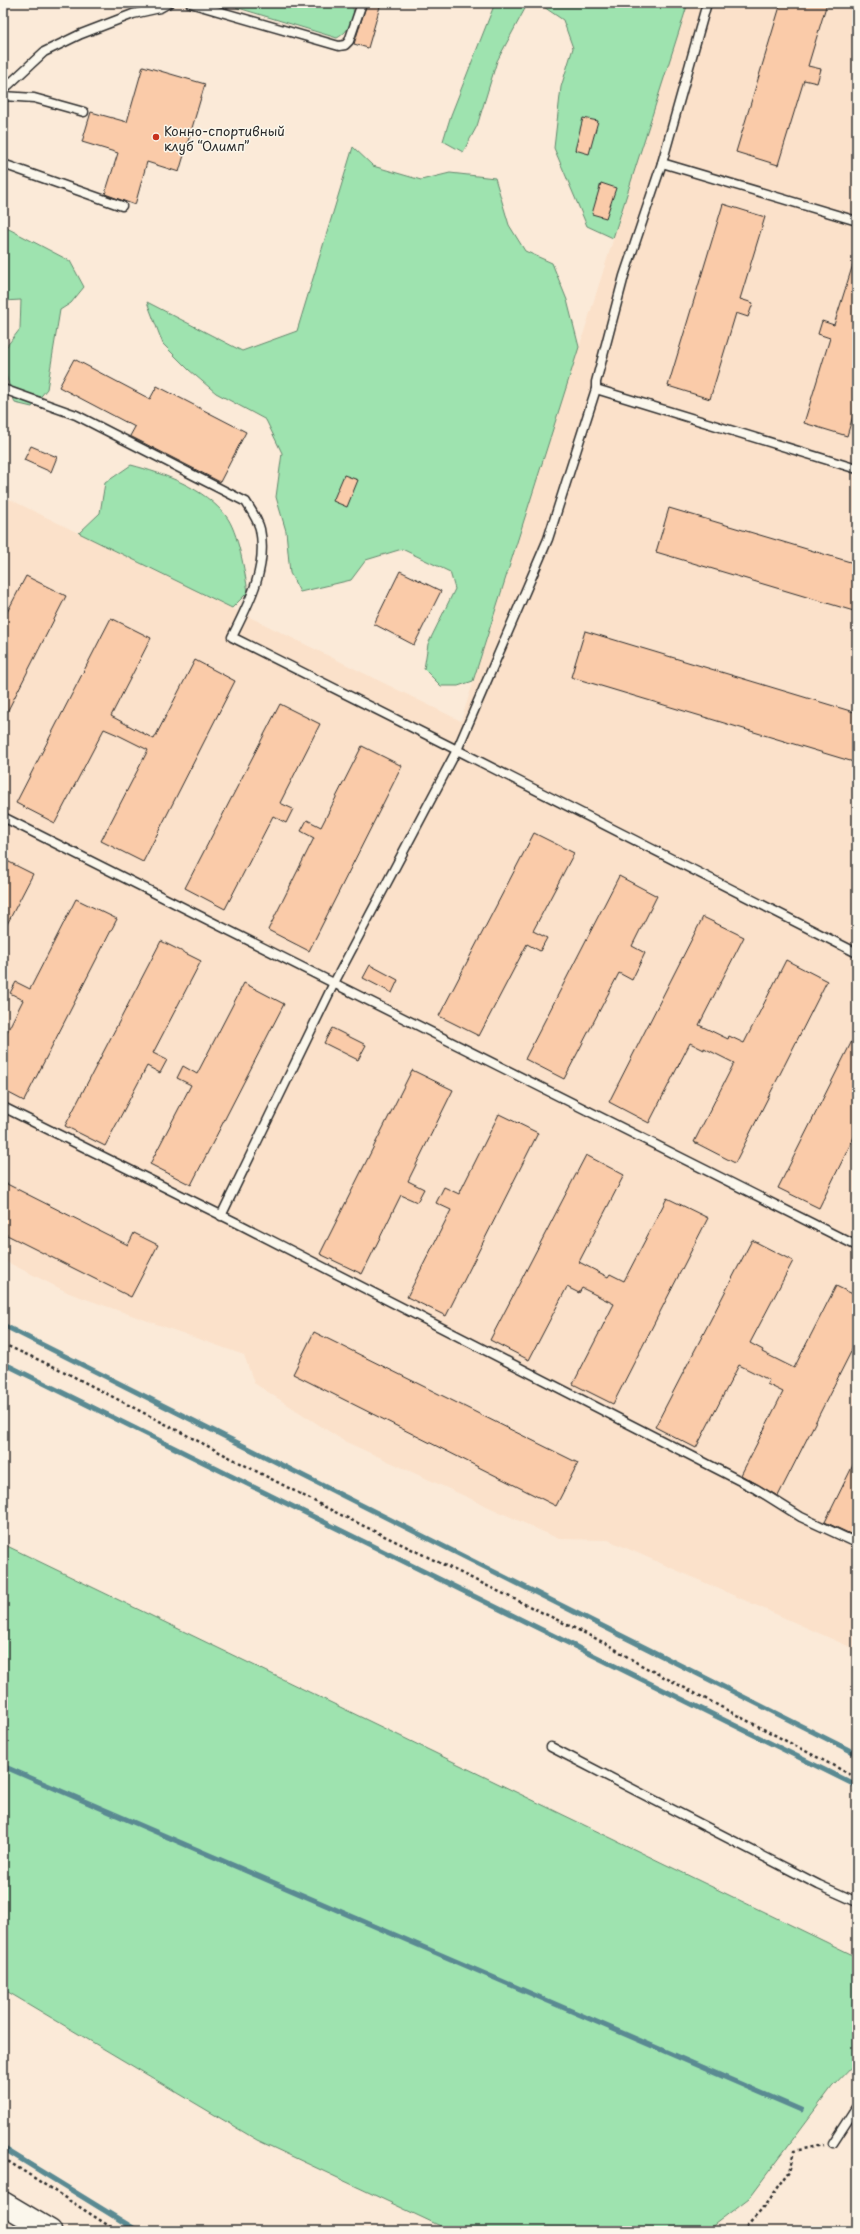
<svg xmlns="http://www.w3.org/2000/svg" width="860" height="2234" font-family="'Playpen Sans',sans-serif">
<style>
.built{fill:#fbe1ca}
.green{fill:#9ee3af;stroke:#64876d}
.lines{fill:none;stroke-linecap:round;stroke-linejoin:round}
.stream{stroke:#5a8a92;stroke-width:5}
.building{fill:#facba9;stroke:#2b2b2b}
.lane-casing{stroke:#2b2b2b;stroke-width:11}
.highway-casing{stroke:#2b2b2b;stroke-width:25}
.path{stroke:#2b2b2b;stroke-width:2.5;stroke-dasharray:3 3;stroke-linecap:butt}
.lane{stroke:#fbf7ec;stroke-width:8}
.highway{stroke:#fbf7ec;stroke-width:22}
.poi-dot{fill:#c8321e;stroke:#fbf7ec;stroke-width:1.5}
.labels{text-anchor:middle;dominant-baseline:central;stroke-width:3;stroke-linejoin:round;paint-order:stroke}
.poi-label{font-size:13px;fill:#2b2b2b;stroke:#fbf7ec;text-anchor:start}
</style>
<rect width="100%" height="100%" fill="#fbead8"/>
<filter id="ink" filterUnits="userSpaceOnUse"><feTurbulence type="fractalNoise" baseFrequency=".025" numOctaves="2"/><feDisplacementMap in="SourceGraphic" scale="8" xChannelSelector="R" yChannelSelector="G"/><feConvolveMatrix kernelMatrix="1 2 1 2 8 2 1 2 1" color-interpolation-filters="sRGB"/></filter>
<g filter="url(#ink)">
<polygon class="built" points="688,3 857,3 857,1650 608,1540 559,1539 344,1441 254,1383 244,1355 69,1293 3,1260 3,496 461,721"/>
<g class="green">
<path d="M222,3H351C358,15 349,32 337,38Z"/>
<polygon points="495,3 528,3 497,61 477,126 463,152 443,141 451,115"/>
<polygon points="538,3 688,3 613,238 587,226 554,148 561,87 573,48 563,20"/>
<polygon points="353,147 373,166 421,180 450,173 495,178 509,225 525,251 552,263 567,300 579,347 473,681 458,686 441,686 424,669 428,644 455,589 450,572 402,549 366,560 351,580 300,592 290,573 286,531 276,497 282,453 266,420 216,393 189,370 163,344 147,302 242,351 297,331"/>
<polygon points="3,226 70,261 84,287 71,303 60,310 47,389 32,407 15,403 3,366 3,351 20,329 21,300 3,301"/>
<path d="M131,465C165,474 204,488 226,516C238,531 245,573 248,592L232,608L79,533L100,513L105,483Z"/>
<polygon points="3,1544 857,1957 857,2061 832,2087 749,2198 706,2231 451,2231 257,2140 3,1989"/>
</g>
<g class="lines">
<g class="stream">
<polyline points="3,1325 857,1754"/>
<polyline points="3,1363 857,1786"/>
<polyline points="3,1766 801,2110"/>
<polyline points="3,2148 138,2231"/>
</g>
</g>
<g class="building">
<polygon points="367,3 381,3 368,48 354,44"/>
<polygon points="781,3 827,3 808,66 821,69 817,83 804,80 778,165 736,152"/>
<polygon points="143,66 205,84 179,172 147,162 135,205 105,194 118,153 82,142 91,112 127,122"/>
<polygon points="583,118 598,121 589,154 575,150"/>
<polygon points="601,183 616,188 606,218 592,214"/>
<polygon points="723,204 765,217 740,299 753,303 748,317 736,313 710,399 668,386"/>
<polygon points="854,261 857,261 857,402 847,436 804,423 830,338 818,334 822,321 834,325"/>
<polygon points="74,359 150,399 157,386 246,432 220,482 130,436 135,427 59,387"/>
<polygon points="31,446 57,457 51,472 24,460"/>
<polygon points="344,475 358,480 347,507 333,501"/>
<polygon points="669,508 857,564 857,612 656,552"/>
<polygon points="400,571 441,591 414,645 374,624"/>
<polygon points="26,576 66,596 3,720 3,620"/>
<polygon points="111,618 151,638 111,716 154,739 195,660 235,681 143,862 101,841 148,750 118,735 104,729 55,823 16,803"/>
<polygon points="585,631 857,713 857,763 571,677"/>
<polygon points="280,704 320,724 280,803 293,809 286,823 273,816 225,909 185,888"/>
<polygon points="362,746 402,766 309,951 268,930 314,838 301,831 307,820 321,827"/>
<polygon points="534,833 574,853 533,931 547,938 540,951 527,944 479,1036 439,1016"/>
<polygon points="3,859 33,874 3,932"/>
<polygon points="619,876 657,896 632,946 645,953 632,980 619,973 564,1079 525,1059"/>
<polygon points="76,899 117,919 24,1101 3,1090 3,1040 23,1000 10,993 16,982 30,989"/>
<polygon points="703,917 744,937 699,1025 728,1039 729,1036 744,1043 786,960 827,981 735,1163 694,1142 734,1063 704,1048 704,1050 690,1043 649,1123 609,1102"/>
<polygon points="161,941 201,961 153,1053 167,1060 160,1073 147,1066 105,1146 65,1126"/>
<polygon points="370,965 398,980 392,993 363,978"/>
<polygon points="244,983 284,1004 191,1185 150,1164 191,1085 177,1078 183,1066 197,1074"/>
<polygon points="332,1028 366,1045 358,1060 324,1043"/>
<polygon points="857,1031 857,1131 819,1208 778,1188"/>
<polygon points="412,1070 453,1090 408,1181 424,1189 417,1202 401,1195 362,1274 320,1254"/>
<polygon points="499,1114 538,1133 446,1316 407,1297 451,1210 436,1203 444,1187 459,1194"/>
<polygon points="586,1155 624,1175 579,1262 608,1277 610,1274 624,1281 667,1198 708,1218 613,1404 573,1384 614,1304 582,1288 579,1293 567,1287 529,1360 490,1340"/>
<polygon points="3,1182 128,1245 134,1233 158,1245 131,1297 3,1233"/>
<polygon points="752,1240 793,1261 750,1343 763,1350 762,1352 794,1368 836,1286 857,1296 857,1340 778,1496 741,1475 783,1392 767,1384 769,1380 739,1365 696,1448 655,1427"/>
<polygon points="314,1332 578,1463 556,1506 293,1374"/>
<polygon points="857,1457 857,1537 825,1522"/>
</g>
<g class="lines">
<g class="lane-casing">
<g id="lane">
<polyline points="190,3 339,46 345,45 349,41 362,3"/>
<polyline points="707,3 662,163 624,276 596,382 596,389 548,539 457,750 857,953"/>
<polyline points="3,90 44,52 81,34 133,14 160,8 169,3"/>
<polyline points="3,96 34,98 84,112"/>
<polyline points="662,163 857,221"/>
<polyline points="3,164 122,206"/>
<path d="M3,389L76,415L246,502C251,510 258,520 260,529C268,568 249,603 232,637L457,750L334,983L221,1216"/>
<polyline points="596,389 857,469"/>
<polyline points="3,817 857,1246"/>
<polyline points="3,1107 243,1226 756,1489 801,1517 857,1543"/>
<polyline points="551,1747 819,1885 857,1902"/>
<polyline points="833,2143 857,2106"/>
</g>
</g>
<g class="highway-casing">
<polyline id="highway" points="3,2203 50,2231"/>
</g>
<g class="path">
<polyline points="3,1344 59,1369 335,1512 607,1644 639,1664 857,1778"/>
<polyline points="3,2158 117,2231"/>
<polyline points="742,2231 760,2212 789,2172 794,2151 823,2145"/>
</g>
<use href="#lane" class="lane"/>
<use href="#highway" class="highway"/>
</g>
</g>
<circle class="poi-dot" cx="156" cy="137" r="4"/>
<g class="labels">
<g class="poi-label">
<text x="164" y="130">Конно-спортивный<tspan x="164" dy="15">клуб “Олимп”</tspan></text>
</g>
</g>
<rect width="860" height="2234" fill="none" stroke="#fbf7ec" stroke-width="16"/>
<rect x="8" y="8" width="844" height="2218" fill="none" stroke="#2b2b2b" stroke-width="1.5" filter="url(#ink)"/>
</svg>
